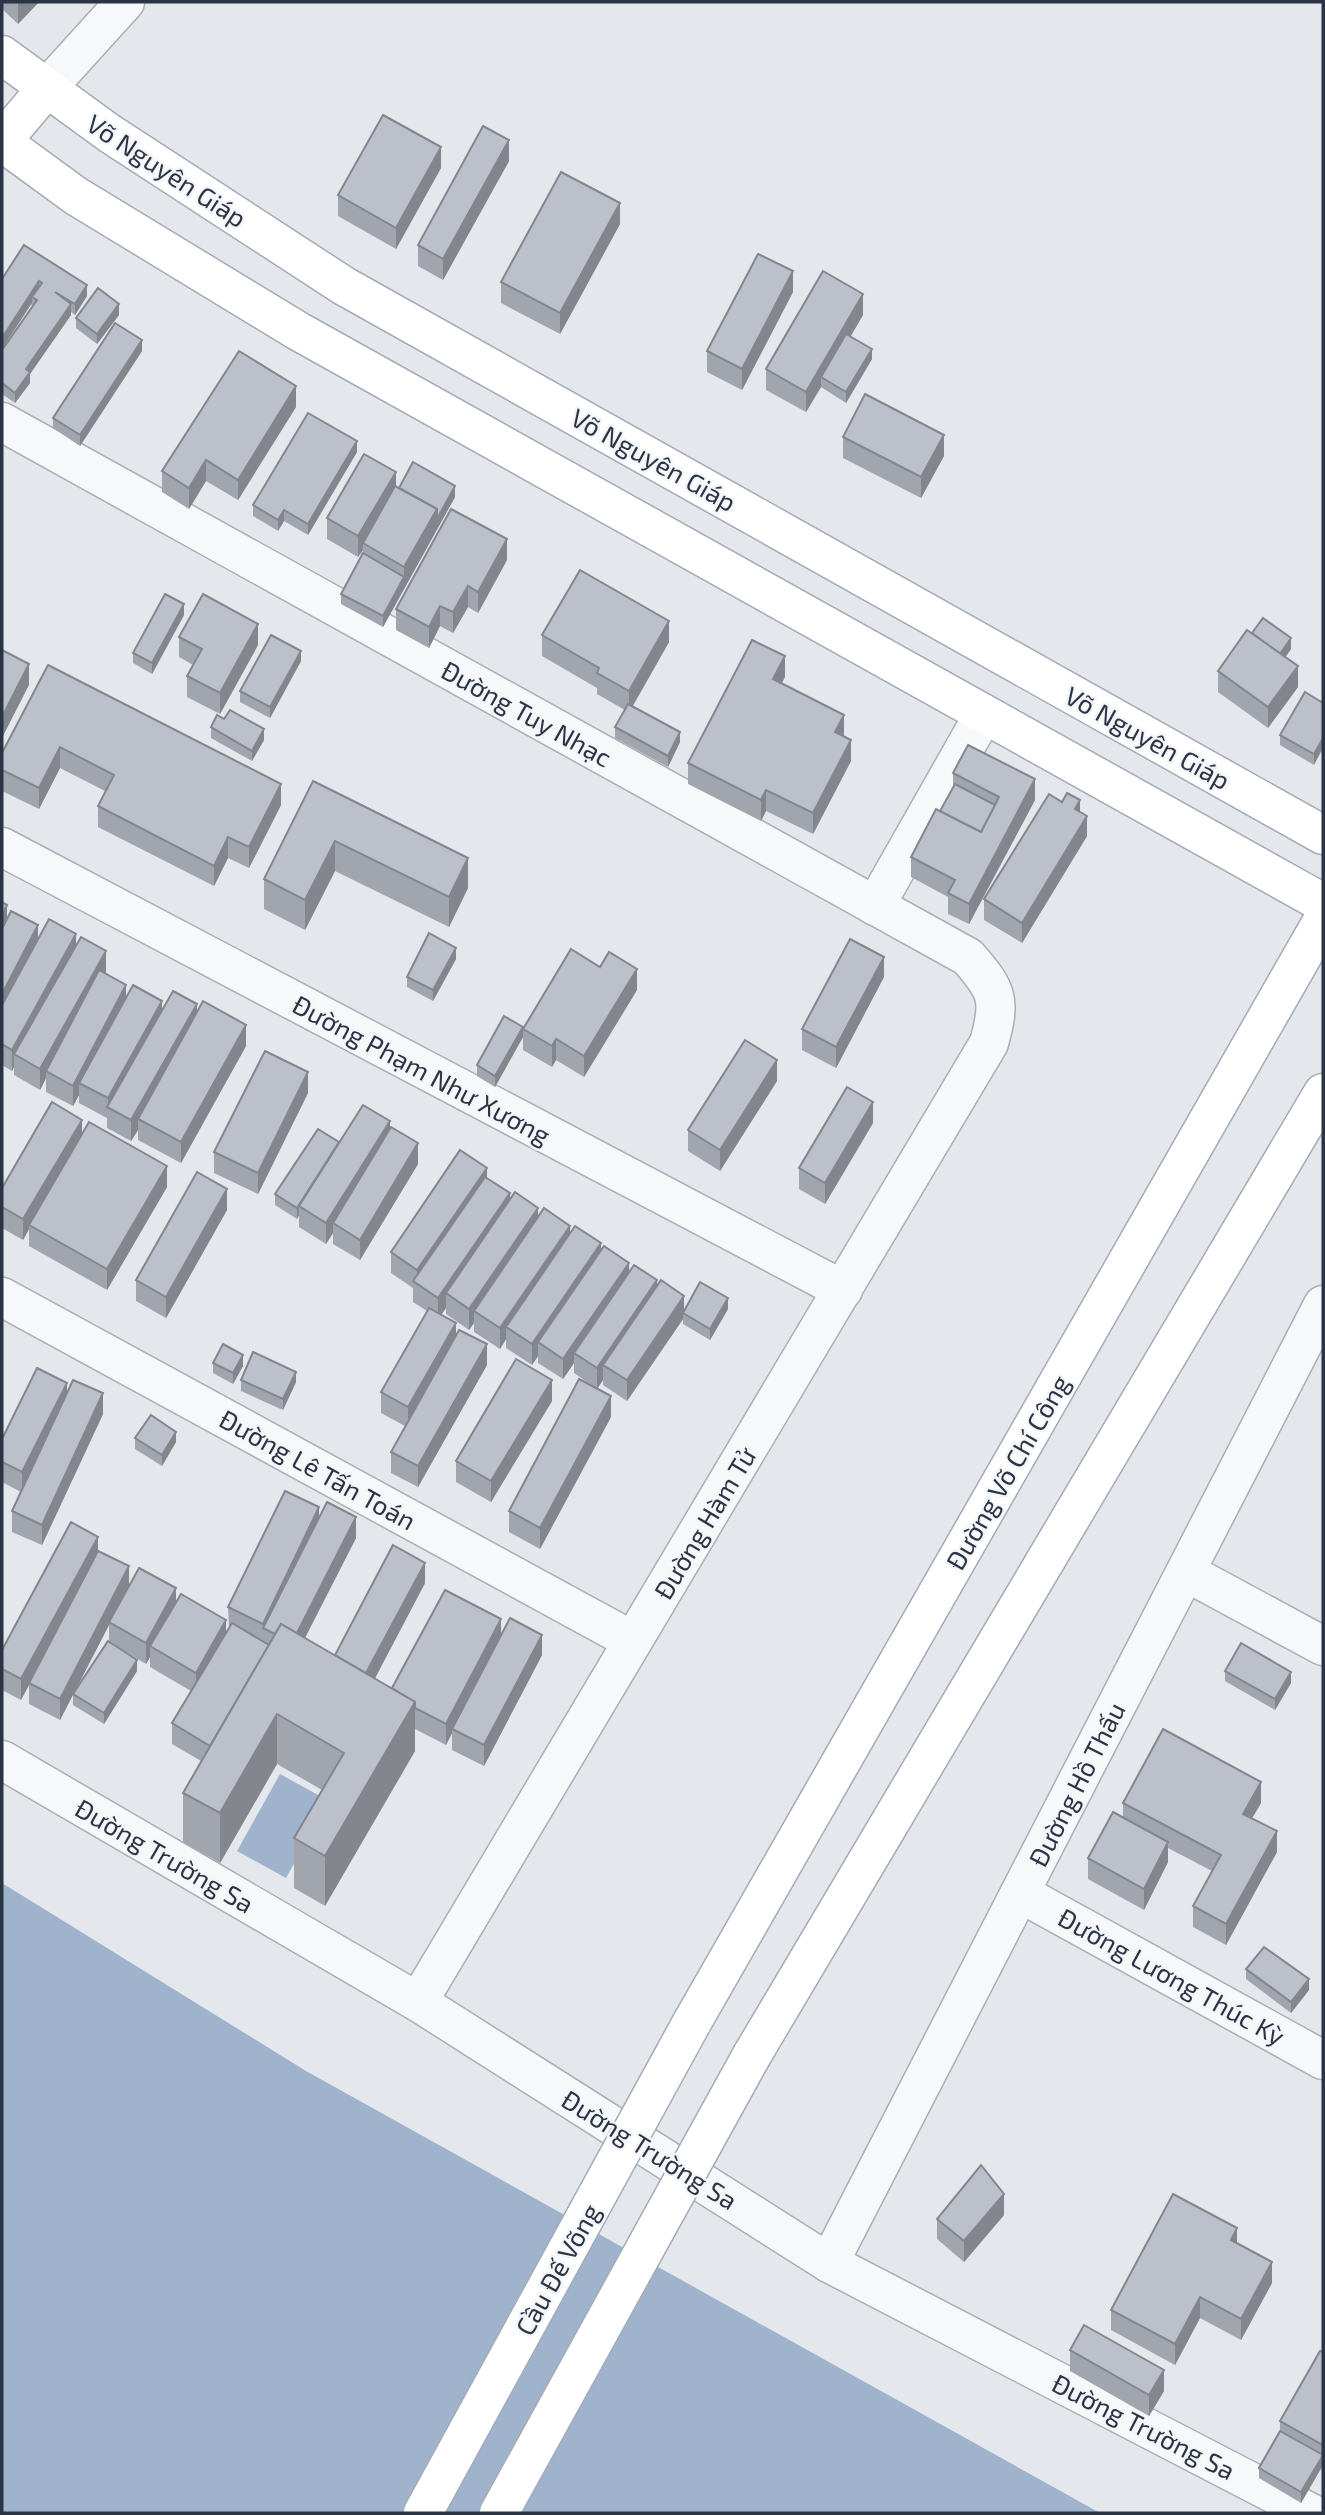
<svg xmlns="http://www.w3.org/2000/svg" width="1325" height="2515" font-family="'Exo 2',sans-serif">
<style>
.water{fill:#9fb4cc}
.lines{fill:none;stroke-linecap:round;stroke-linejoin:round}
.minor-casing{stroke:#a9aeb7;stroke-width:41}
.major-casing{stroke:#a3abb8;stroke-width:41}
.minor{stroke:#f7f8fa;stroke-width:38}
.major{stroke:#fff;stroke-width:38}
.major-bridge-casing{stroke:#a3abb8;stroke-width:41;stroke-linecap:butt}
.major-bridge{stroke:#fff;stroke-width:38}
.wall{fill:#a1a5ae}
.shaded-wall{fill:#83868d}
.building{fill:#bbc0ca;stroke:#83868d;stroke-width:2}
.labels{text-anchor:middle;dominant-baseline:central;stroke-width:5;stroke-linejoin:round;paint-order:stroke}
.street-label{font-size:26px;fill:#2b3445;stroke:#f4f6f9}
</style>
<rect width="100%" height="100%" fill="#e4e7ec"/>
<g class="water">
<polygon points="280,1774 329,1801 286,1878 237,1851"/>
<polygon points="2,1883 306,2071 1100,2513 2,2513"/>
</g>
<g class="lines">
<g class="minor-casing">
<g id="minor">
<polyline points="46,89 125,2"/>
<path d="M2,422L968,957C998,991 1001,1000 989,1043L418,2002"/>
<polyline points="2,847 843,1290"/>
<polyline points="875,906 984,714"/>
<polyline points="2,1297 633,1641"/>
<polyline points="1186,1572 1323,1646"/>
<polyline points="2,1760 418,2002 829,2263 1311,2513"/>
<polyline points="1020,1893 1323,2060"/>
<polyline points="829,2263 1323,1305"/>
</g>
</g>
<g class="major-casing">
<g id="major">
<polyline points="2,55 109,133 344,286 1323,835"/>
<polyline points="2,141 46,89"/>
<polyline points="2,142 76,196 298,331 1323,903"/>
<polyline points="691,2024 1323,920"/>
<polyline points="752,2055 1323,1093"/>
</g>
</g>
<use href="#minor" class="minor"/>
<use href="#major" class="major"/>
<g class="major-bridge-casing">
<g id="major-bridge">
<polyline points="423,2513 691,2024"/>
<polyline points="499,2513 752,2055"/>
</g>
</g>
<use href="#major-bridge" class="major-bridge"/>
</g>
<g class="wall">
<polygon points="2,2 39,2 18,24 2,9"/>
<polygon points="509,161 443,280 418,266 418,245"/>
<polygon points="441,168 396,249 338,216 338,195"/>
<polygon points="620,224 560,334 501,303 501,282"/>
<polygon points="24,245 87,296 75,315 71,312 71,315 30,374 30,383 15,403 2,394 2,350 32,308"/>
<polygon points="793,292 742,390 707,372 707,351"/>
<polygon points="119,315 97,344 76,328 76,318"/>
<polygon points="863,315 851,336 872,359 846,403 821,387 806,412 766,390 766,369"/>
<polygon points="142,351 80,446 53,428 53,418"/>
<polygon points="296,407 238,500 206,481 189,509 162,492 162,471"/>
<polygon points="843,437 944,456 921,498 843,458"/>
<polygon points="357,452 308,535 284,521 278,531 253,516 253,505"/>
<polygon points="399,488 455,497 383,627 341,604 341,594 363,553 363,550 358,557 327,539 327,518"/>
<polygon points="507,560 478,613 468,607 453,633 440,626 429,648 396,630 396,609"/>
<polygon points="184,615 152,674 133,663 133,653"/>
<polygon points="1252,633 1291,649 1285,657 1298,687 1268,728 1218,692 1218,671"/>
<polygon points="542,635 669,642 633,706 680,742 668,767 615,738 615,727 625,710 597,694 597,688 542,656"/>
<polygon points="179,637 258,645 220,714 187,697 187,676 193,665 179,657"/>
<polygon points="301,661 270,718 240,702 240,691"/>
<polygon points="48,665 281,805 249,868 228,858 214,886 98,827 98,806 105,791 60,768 39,809 2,791 2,753"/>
<polygon points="785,677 781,683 844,736 851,761 813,834 766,811 761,821 688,784 688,763"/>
<polygon points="1323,703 1314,765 1280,745 1280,735"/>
<polygon points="224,719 264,740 252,761 211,738 211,727"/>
<polygon points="953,773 1035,800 969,924 948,914 948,897 911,877 911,857 940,811 953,787"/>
<polygon points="313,781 468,888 449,927 335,871 305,930 264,909 264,879"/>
<polygon points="1062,802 1080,812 1087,836 1022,943 984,920 984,899"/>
<polygon points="2,902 7,918 38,938 76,946 106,972 106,974 126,997 162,1010 197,1013 246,1046 181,1163 138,1140 138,1130 131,1141 107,1128 107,1118 79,1103 79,1095 73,1106 46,1092 46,1078 40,1090 14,1075 14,1067 12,1071 2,1065"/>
<polygon points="456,959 433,1001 407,987 407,977"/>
<polygon points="884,977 836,1068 802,1050 802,1029"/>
<polygon points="637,990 584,1077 556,1060 552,1067 523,1050 523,1037 495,1087 477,1076 477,1065 523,1029"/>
<polygon points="777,1081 720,1171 688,1151 688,1130"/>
<polygon points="308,1093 258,1194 214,1173 214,1152"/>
<polygon points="873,1123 825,1204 799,1189 799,1168"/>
<polygon points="390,1128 418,1164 360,1260 333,1244 333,1233 326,1244 299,1227 299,1215 297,1219 275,1205 275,1194 339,1142"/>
<polygon points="82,1135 167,1187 107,1290 29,1246 29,1229 23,1240 2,1228 2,1188"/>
<polygon points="487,1178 510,1199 538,1217 601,1251 629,1272 657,1286 684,1311 728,1309 710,1340 683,1324 683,1319 627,1401 603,1385 603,1380 597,1389 574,1373 574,1363 563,1379 538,1363 538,1356 532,1365 506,1348 506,1339 500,1349 474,1332 474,1323 469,1330 446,1314 446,1308 441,1315 456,1336 487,1365 418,1487 391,1473 391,1452 405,1426 381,1413 381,1392 427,1311 413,1302 413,1288 391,1273 391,1252"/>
<polygon points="227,1210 166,1318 136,1301 136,1280"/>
<polygon points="213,1363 243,1366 233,1384 213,1373"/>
<polygon points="241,1380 296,1382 283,1410 241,1391"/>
<polygon points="67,1394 103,1414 42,1545 12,1532 12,1511 21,1492 2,1482 2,1439"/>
<polygon points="552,1401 491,1502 456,1482 456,1461"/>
<polygon points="611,1417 540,1549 509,1532 509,1511"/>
<polygon points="135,1438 176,1442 162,1466 135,1449"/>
<polygon points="319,1516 356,1538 305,1638 335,1655 425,1583 375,1678 392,1688 501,1635 542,1655 484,1766 452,1750 452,1733 446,1745 415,1729 415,1751 325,1906 294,1888 294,1838 322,1790 277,1764 220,1863 183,1842 183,1793 201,1761 172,1744 172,1723 191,1691 150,1667 150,1657 146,1664 126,1652 137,1671 104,1724 73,1705 73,1694 109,1642 109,1625 60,1720 29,1704 29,1685 21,1700 2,1690 2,1650 98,1553 129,1586 176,1601 226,1633 229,1628 228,1607"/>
<polygon points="1225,1671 1291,1683 1275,1710 1225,1681"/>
<polygon points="1123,1803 1261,1803 1252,1818 1277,1852 1226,1945 1193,1927 1193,1906 1212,1871 1168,1848 1168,1862 1144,1910 1088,1879 1088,1858 1123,1818"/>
<polygon points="1246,1969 1309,1990 1291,2013 1246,1979"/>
<polygon points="1004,2215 964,2262 937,2239 937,2219"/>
<polygon points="1237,2243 1272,2283 1241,2340 1200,2318 1175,2365 1111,2330 1111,2310"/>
<polygon points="1070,2350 1164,2391 1149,2416 1070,2371"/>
<polygon points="1323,2352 1323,2465 1301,2503 1259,2478 1259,2468 1280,2431 1280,2421"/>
</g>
<g class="shaded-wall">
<polygon points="20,2 39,2 18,24 18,3"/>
<polygon points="509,140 509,161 443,280 443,259"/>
<polygon points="441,147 441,168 396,249 396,228"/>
<polygon points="620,203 620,224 560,334 560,313"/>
<polygon points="793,271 793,292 742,390 742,369"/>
<polygon points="39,281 39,292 32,297 32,303 2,349 2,338"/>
<polygon points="87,285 87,296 75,315 75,304"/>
<polygon points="863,294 863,315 825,379 821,377 821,387 806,412 806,392"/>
<polygon points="71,304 71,315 30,374 30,383 15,403 15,393 26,369"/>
<polygon points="119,304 119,315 97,344 97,334"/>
<polygon points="142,340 142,351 80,446 80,435"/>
<polygon points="872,349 872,359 846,403 846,392"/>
<polygon points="296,386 296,407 238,500 238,480"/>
<polygon points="944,435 944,456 921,498 921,477"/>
<polygon points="357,441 357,452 308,535 308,524"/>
<polygon points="206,460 206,481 189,509 189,488"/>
<polygon points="396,472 396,493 363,543 363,550 358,557 358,536"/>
<polygon points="455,486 455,497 383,627 383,616 404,577 404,567 437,509"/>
<polygon points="284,510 284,521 278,531 278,520"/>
<polygon points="507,539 507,560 478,613 478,592"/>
<polygon points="468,586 468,607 453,633 453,612"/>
<polygon points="184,604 184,615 152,674 152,663"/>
<polygon points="440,606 440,626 429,648 429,627"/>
<polygon points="669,621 669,642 629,712 629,691"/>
<polygon points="258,624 258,645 220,714 220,693"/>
<polygon points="1291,638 1291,649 1276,671 1276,660"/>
<polygon points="301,651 301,661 270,718 270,707"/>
<polygon points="785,656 785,677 773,700 773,679"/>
<polygon points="29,664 29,685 2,738 2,717"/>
<polygon points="1298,666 1298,687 1268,728 1268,707"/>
<polygon points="844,715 844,736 835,732"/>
<polygon points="264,729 264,740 252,761 252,751"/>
<polygon points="680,732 680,742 668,767 668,756"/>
<polygon points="1323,738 1323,748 1314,765 1314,754"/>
<polygon points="851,740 851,761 813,834 813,813"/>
<polygon points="60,747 60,768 39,809 39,788"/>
<polygon points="1035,779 1035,800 969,924 969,904"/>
<polygon points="281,784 281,805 249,868 249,847"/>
<polygon points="766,790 766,811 761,821 761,800"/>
<polygon points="1080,800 1080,821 1075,809"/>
<polygon points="1087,816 1087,836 1022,943 1022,923"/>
<polygon points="228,837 228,858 214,886 214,866"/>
<polygon points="335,841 335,871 305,930 305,900"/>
<polygon points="468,858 468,888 449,927 449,897"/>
<polygon points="7,905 7,926 2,937 2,916"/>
<polygon points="38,925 38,946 2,1015 2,994"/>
<polygon points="76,934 76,955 14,1054 14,1067 12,1071 12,1050"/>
<polygon points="456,948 456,959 433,1001 433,990"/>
<polygon points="106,951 106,972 49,1073 46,1071 46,1078 40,1090 40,1069"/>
<polygon points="884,957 884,977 836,1068 836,1047"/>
<polygon points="637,969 637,990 584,1077 584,1056"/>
<polygon points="126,985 126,1006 79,1083 79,1095 73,1106 73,1086"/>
<polygon points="162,1001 162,1022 108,1108 108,1098"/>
<polygon points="197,1004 197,1025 138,1119 138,1130 131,1141 131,1120"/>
<polygon points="246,1025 246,1046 181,1163 181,1142"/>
<polygon points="523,1027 523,1037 495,1087 495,1076"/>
<polygon points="556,1039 556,1060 552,1067 552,1046"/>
<polygon points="777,1060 777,1081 720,1171 720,1150"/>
<polygon points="308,1072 308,1093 258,1194 258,1173"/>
<polygon points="873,1102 873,1123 825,1204 825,1183"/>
<polygon points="82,1120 82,1141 29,1225 29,1229 23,1240 23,1219"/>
<polygon points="390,1121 390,1142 333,1223 333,1233 326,1244 326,1223"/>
<polygon points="339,1143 299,1206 299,1215 297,1219 297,1208"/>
<polygon points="418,1143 418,1164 360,1260 360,1240"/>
<polygon points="167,1166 167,1187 107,1290 107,1269"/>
<polygon points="487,1168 487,1189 417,1284 417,1270"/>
<polygon points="227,1189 227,1210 166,1318 166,1297"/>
<polygon points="510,1193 510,1214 446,1293 446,1308 438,1319 438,1298"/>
<polygon points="538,1208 538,1229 474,1311 474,1323 469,1330 469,1309"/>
<polygon points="570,1226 570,1247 506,1327 506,1339 500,1349 500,1328"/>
<polygon points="601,1243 601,1264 538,1342 538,1356 532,1365 532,1344"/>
<polygon points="629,1263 629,1284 574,1353 574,1363 563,1379 563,1359"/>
<polygon points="657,1280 657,1301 603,1365 603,1380 597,1389 597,1368"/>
<polygon points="684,1296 684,1314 683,1313 683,1319 627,1401 627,1380"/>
<polygon points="728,1298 728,1309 710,1340 710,1329"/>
<polygon points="456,1323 456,1344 408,1428 408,1407"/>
<polygon points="487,1344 487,1365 418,1487 418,1466"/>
<polygon points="243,1355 243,1366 233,1384 233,1373"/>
<polygon points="296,1372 296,1382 283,1410 283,1399"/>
<polygon points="552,1380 552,1401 491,1502 491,1481"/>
<polygon points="67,1383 67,1404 22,1492 22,1472"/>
<polygon points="103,1393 103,1414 42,1545 42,1525"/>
<polygon points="611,1396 611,1417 540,1549 540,1528"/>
<polygon points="176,1432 176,1442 162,1466 162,1455"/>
<polygon points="319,1507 319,1528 263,1628 263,1624"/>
<polygon points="356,1517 356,1538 292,1663 292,1642"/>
<polygon points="98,1537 98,1558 29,1683 29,1685 21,1700 21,1679"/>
<polygon points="425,1563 425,1583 363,1701 363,1680"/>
<polygon points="129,1566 129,1587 109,1622 109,1625 60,1720 60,1699"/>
<polygon points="176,1588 176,1609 150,1646 150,1657 146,1664 146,1643"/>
<polygon points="501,1619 501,1640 452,1729 452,1733 446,1745 446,1724"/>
<polygon points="226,1620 226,1641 196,1693 196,1673"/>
<polygon points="542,1635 542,1655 484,1766 484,1745"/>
<polygon points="137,1660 137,1671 104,1724 104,1713"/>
<polygon points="1291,1672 1291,1683 1275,1710 1275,1699"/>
<polygon points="415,1702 415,1751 325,1906 325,1856"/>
<polygon points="277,1714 277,1764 220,1863 220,1813"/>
<polygon points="1261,1782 1261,1803 1243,1834 1243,1814"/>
<polygon points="1277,1831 1277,1852 1226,1945 1226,1924"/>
<polygon points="1168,1842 1168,1862 1144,1910 1144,1889"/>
<polygon points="1309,1979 1309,1990 1291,2013 1291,2002"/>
<polygon points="1004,2194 1004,2215 964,2262 964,2241"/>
<polygon points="1237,2228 1237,2249 1231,2240"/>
<polygon points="1272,2262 1272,2283 1241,2340 1241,2319"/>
<polygon points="1200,2297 1200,2318 1175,2365 1175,2344"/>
<polygon points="1164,2370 1164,2391 1149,2416 1149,2395"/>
<polygon points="1323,2444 1323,2465 1301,2503 1301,2492 1323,2455"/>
</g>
<g class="building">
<polygon points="383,115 441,147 396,228 338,195"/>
<polygon points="483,126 509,140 443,259 418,245"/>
<polygon points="561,172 620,203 560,313 501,282"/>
<polygon points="24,245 87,285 75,304 55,292 71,304 26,369 30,372 15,393 2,383 2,350 37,300 32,297 42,283 39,281 2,338 2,279"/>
<polygon points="758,254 793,271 742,369 707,351"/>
<polygon points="823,271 863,294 806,392 766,369"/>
<polygon points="98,288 119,304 97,334 76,318"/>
<polygon points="115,323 142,340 80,435 53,418"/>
<polygon points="846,334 872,349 846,392 821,377"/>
<polygon points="239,351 296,386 238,480 206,460 189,488 162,471"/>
<polygon points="865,394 944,435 921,477 843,437"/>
<polygon points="308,413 357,441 308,524 284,510 278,520 253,505"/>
<polygon points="364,454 396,472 358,536 327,518"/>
<polygon points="413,462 455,486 437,519 437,509 399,488"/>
<polygon points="395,486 437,509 404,567 363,543"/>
<polygon points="451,509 507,539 478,592 468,586 453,612 440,606 429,627 396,609"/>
<polygon points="363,553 404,577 383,616 341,594"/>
<polygon points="580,570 669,621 629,691 597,673 599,668 542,635"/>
<polygon points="165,594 184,604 152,663 133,653"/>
<polygon points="203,594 258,624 220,693 187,676 202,649 179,637"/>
<polygon points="1263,618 1291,638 1280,654 1252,633"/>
<polygon points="1247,630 1298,666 1268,707 1218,671"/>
<polygon points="271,635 301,651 270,707 240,691"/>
<polygon points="752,640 785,656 773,679 844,715 835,732 851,740 813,813 766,790 761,800 688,763"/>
<polygon points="2,650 29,664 2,717"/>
<polygon points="48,665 281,784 249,847 228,837 214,866 98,806 114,775 60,747 39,788 2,770 2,753"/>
<polygon points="1305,692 1323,703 1323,738 1314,754 1280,735"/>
<polygon points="628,704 680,732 668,756 615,727"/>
<polygon points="230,710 264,729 252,751 211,727 217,715 224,719"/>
<polygon points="968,745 1035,779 969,904 948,893 955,880 911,857 936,809 981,832 999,797 953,773"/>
<polygon points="313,781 468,858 449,897 335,841 305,900 264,879"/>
<polygon points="955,784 995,805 981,832 940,811"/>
<polygon points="1067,793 1080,800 1075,809 1087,816 1022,923 984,899 1049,794 1062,802"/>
<polygon points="2,902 7,905 2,916"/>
<polygon points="11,911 38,925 2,994 2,929"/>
<polygon points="49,919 76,934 12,1050 2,1044 2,1005"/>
<polygon points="429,933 456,948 433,990 407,977"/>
<polygon points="81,937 106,951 40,1069 14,1054"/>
<polygon points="850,939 884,957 836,1047 802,1029"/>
<polygon points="571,949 600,967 609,952 637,969 584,1056 556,1039 552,1046 523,1029"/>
<polygon points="99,970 126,985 73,1086 46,1071"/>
<polygon points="133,985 162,1001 108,1098 79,1083"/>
<polygon points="173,991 197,1004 131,1120 107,1107"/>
<polygon points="203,1001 246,1025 181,1142 138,1119"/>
<polygon points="504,1016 523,1027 495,1076 477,1065"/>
<polygon points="745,1040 777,1060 720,1150 688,1130"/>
<polygon points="265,1051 308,1072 258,1173 214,1152"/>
<polygon points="847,1087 873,1102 825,1183 799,1168"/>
<polygon points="52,1102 82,1120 23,1219 2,1207 2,1188"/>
<polygon points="363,1105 390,1121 326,1223 299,1206"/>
<polygon points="89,1122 167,1166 107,1269 29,1225"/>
<polygon points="391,1127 418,1143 360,1240 333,1223"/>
<polygon points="318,1129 339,1142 297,1208 275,1194"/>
<polygon points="460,1150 487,1168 417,1270 391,1252"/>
<polygon points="197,1172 227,1189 166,1297 136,1280"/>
<polygon points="485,1177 510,1193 438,1298 413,1281"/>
<polygon points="515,1192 538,1208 469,1309 446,1293"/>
<polygon points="544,1208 570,1226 500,1328 474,1311"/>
<polygon points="575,1226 601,1243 532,1344 506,1327"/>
<polygon points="604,1246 629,1263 563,1359 538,1342"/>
<polygon points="634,1265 657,1280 597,1368 574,1353"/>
<polygon points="661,1280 684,1296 627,1380 603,1365"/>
<polygon points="700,1282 728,1298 710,1329 683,1313"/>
<polygon points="429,1308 456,1323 408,1407 381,1392"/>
<polygon points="459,1330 487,1344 418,1466 391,1452"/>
<polygon points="223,1344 243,1355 233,1373 213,1363"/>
<polygon points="253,1352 296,1372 283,1399 241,1380"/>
<polygon points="516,1359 552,1380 491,1481 456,1461"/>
<polygon points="37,1368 67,1383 22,1472 2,1462 2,1439"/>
<polygon points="579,1379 611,1396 540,1528 509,1511"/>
<polygon points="73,1380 103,1393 42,1525 12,1511"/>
<polygon points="151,1415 176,1432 162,1455 135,1438"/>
<polygon points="285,1491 319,1507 263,1624 228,1607"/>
<polygon points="327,1502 356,1517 297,1633 281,1624 275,1634 263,1628"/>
<polygon points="71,1522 98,1537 21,1679 2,1669 2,1650"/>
<polygon points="393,1545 425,1563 366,1673 335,1655"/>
<polygon points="98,1551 129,1566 60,1699 29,1683"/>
<polygon points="139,1568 176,1588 146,1643 109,1622"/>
<polygon points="445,1590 501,1619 446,1724 415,1708 415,1702 392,1688"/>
<polygon points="181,1594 226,1620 196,1673 150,1646"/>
<polygon points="510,1618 542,1635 484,1745 452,1729"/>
<polygon points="232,1623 269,1645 210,1746 172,1723"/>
<polygon points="281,1624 415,1702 325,1856 294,1838 344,1753 277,1714 220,1813 183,1793"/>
<polygon points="108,1641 137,1660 104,1713 73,1694"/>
<polygon points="1241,1643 1291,1672 1275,1699 1225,1671"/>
<polygon points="1163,1729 1261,1782 1243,1814 1277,1831 1226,1924 1193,1906 1221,1855 1123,1803"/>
<polygon points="1113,1812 1168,1842 1144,1889 1088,1858"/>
<polygon points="1264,1947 1309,1979 1291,2002 1246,1969"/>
<polygon points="981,2165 1004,2194 964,2241 937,2219"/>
<polygon points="1173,2194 1237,2228 1231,2240 1272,2262 1241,2319 1200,2297 1175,2344 1111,2310"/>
<polygon points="1084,2325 1164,2370 1149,2395 1070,2350"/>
<polygon points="1320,2351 1323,2352 1323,2445 1280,2421"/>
<polygon points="1280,2431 1323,2455 1301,2492 1259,2468"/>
</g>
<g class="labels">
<g class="street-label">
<text transform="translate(167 170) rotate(33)">Võ Nguyên Giáp</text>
<text transform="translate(654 459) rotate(29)">Võ Nguyên Giáp</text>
<text transform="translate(527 713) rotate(29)">Đường Tuy Nhạc</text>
<text transform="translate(1148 737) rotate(29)">Võ Nguyên Giáp</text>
<text transform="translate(422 1069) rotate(28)">Đường Phạm Như Xương</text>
<text transform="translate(318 1469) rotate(29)">Đường Lê Tấn Toán</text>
<text transform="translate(1007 1472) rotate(-60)">Đường Võ Chí Công</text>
<text transform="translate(704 1523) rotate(-59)">Đường Hàm Tử</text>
<text transform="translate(1076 1784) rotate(-63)">Đường Hồ Thấu</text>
<text transform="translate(165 1855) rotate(30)">Đường Trường Sa</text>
<text transform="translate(1172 1976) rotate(29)">Đường Lương Thúc Kỳ</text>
<text transform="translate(650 2149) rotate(32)">Đường Trường Sa</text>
<text transform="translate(557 2269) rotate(-61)">Cầu Đế Võng</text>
<text transform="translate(1144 2426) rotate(27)">Đường Trường Sa</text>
</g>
</g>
<rect width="1325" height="2515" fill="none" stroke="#2b3445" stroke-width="7"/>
</svg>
